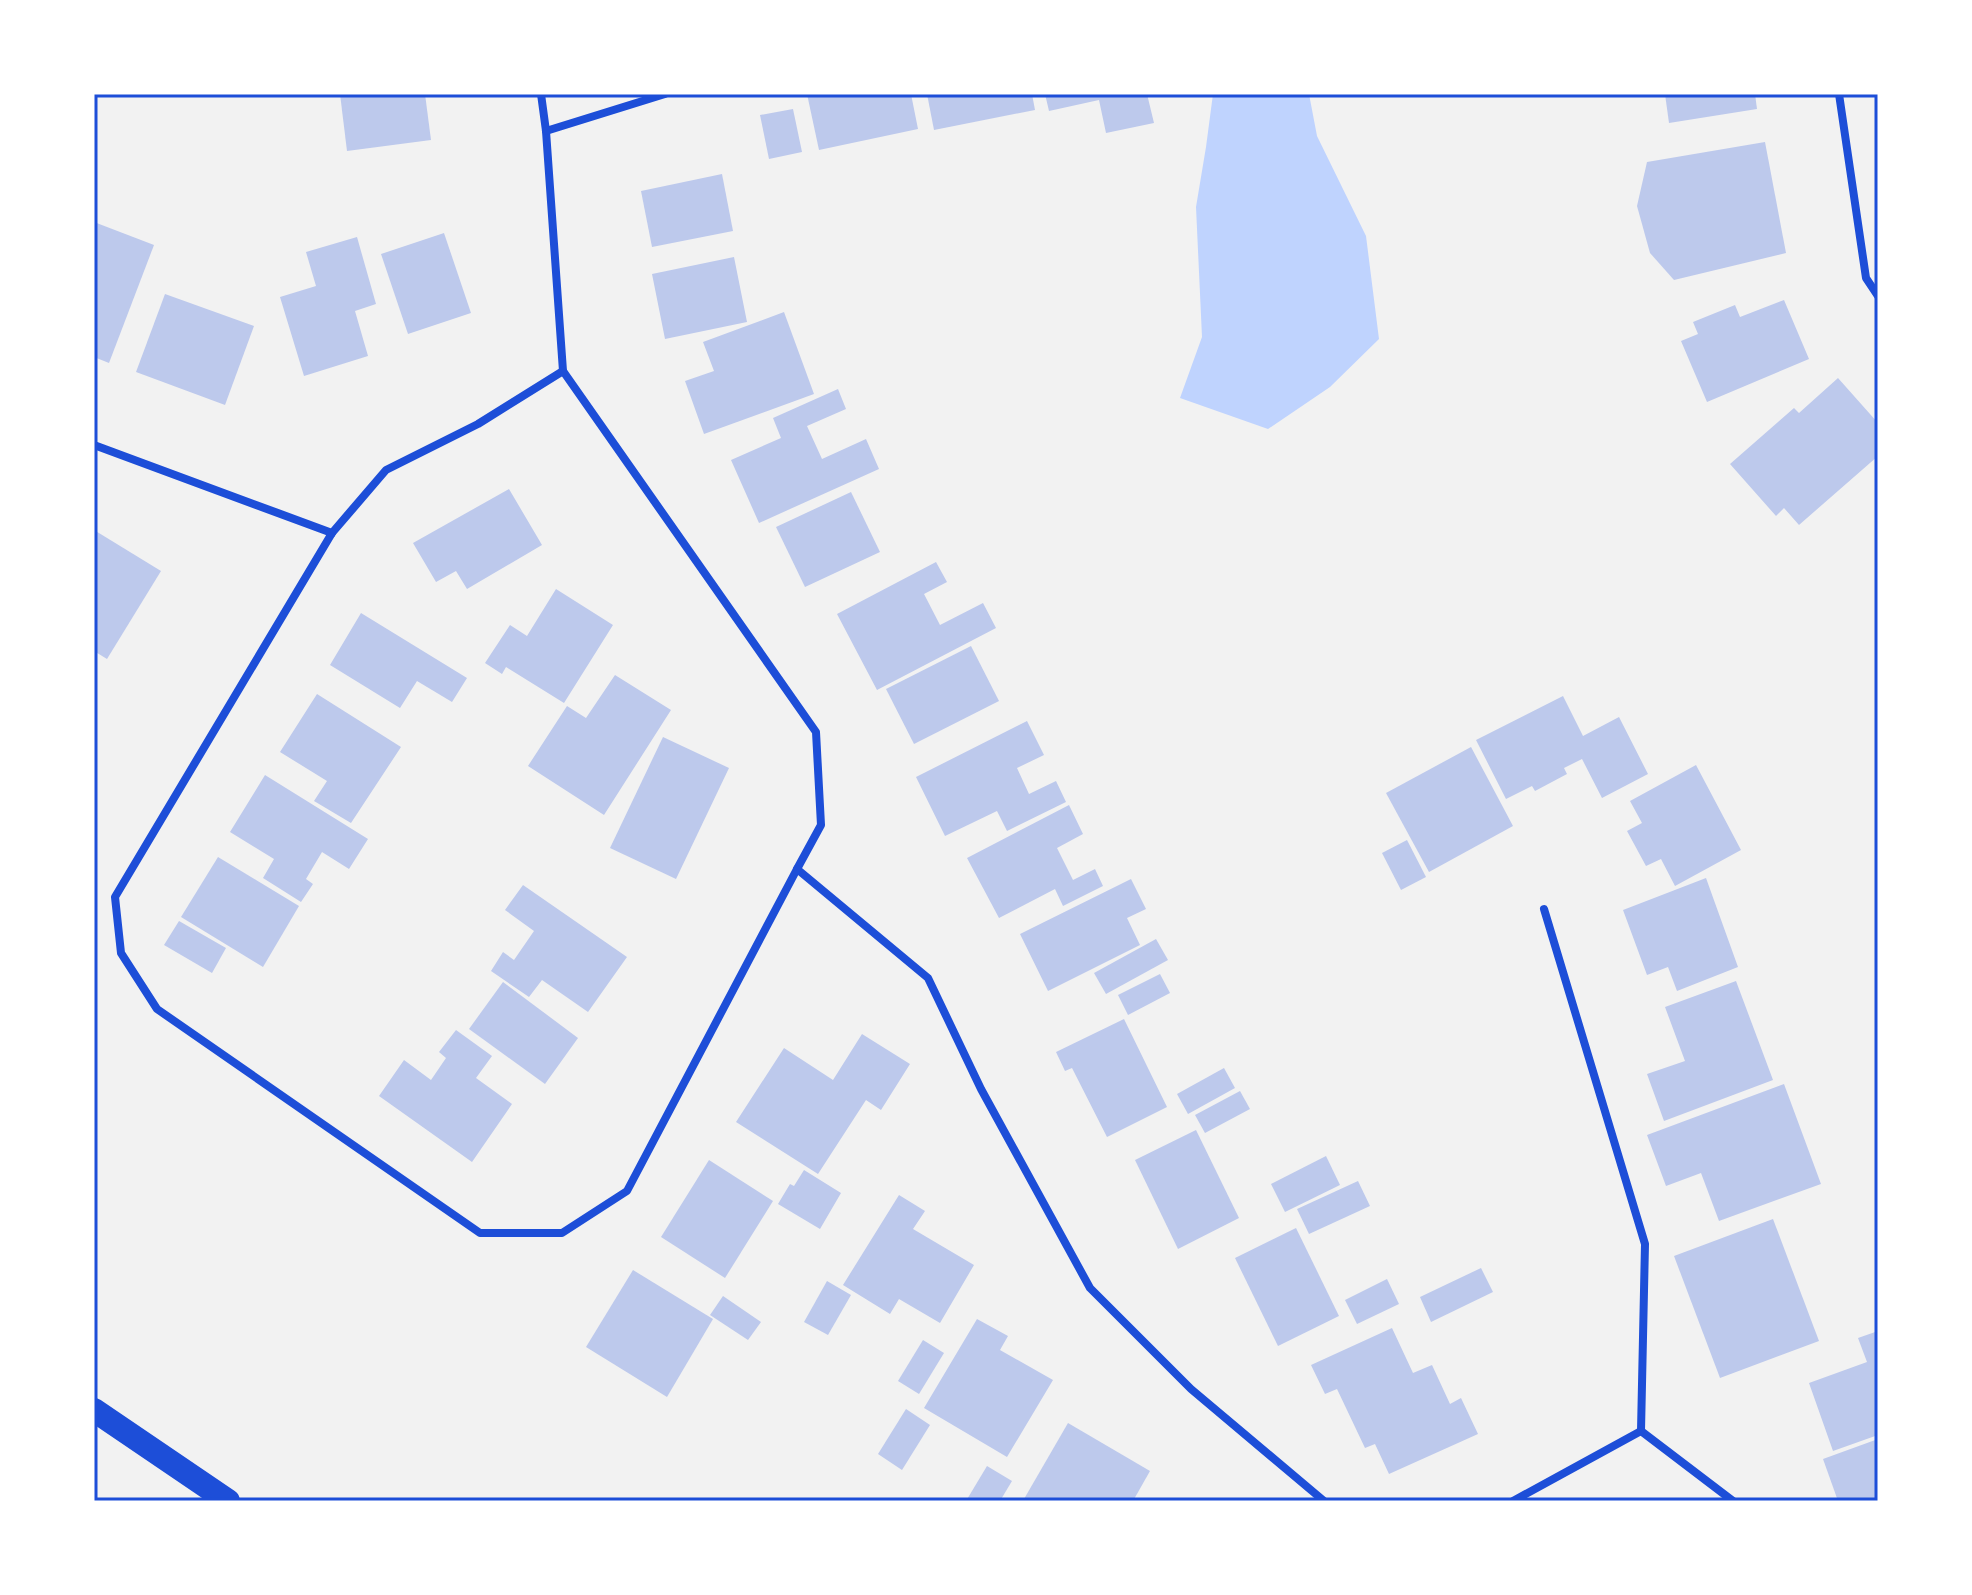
<svg xmlns="http://www.w3.org/2000/svg" width="1972" height="1595" font-family="Cabin,sans-serif">
<style>
.water{fill:#bfd3fe}
.building{fill:#bdc9ec}
.lines{fill:none;stroke-linecap:round;stroke-linejoin:round}
.minor{stroke:#1d4ed8;stroke-width:8}
.motorway{stroke:#1d4ed8;stroke-width:24}
.neatline{fill:none;stroke:#1d4ed8;stroke-width:3}
</style>
<rect width="100%" height="100%" fill="#f2f2f2"/>
<polygon class="water" points="1213,94 1309,94 1317,136 1366,236 1379,339 1330,387 1268,429 1180,398 1202,337 1196,207 1206,147"/>
<g class="building">
<polygon points="340,94 425,94 431,140 347,151"/>
<polygon points="807,94 911,94 918,129 819,150"/>
<polygon points="927,94 1032,94 1035,110 934,130"/>
<polygon points="1045,94 1147,94 1154,123 1106,133 1099,100 1049,111"/>
<polygon points="1665,94 1755,94 1757,109 1669,123"/>
<polygon points="793,109 802,152 769,159 760,115"/>
<polygon points="1765,142 1786,253 1674,280 1650,253 1637,206 1647,162"/>
<polygon points="722,174 733,231 652,247 641,191"/>
<polygon points="94,222 154,245 109,363 94,357"/>
<polygon points="444,233 471,313 408,334 381,254"/>
<polygon points="357,237 376,304 355,311 368,356 304,376 280,297 316,286 306,252"/>
<polygon points="734,257 747,322 665,339 652,274"/>
<polygon points="165,294 254,326 225,405 136,372"/>
<polygon points="1784,300 1809,359 1707,402 1681,341 1698,334 1693,322 1735,305 1740,317"/>
<polygon points="784,312 814,394 704,434 685,381 714,371 703,342"/>
<polygon points="1838,378 1878,423 1878,456 1799,525 1784,508 1776,516 1730,464 1794,408 1799,413"/>
<polygon points="838,389 846,409 807,426 822,459 866,439 879,469 759,523 731,460 781,438 773,418"/>
<polygon points="509,489 542,545 467,589 456,571 436,582 413,543"/>
<polygon points="851,492 880,552 805,587 776,527"/>
<polygon points="94,530 161,571 107,659 94,651"/>
<polygon points="936,562 947,582 924,594 940,625 983,603 996,628 877,690 837,614"/>
<polygon points="556,589 613,625 564,703 506,667 502,674 485,663 510,625 527,636"/>
<polygon points="361,613 467,678 452,702 417,681 400,708 330,665"/>
<polygon points="971,646 999,701 914,744 886,689"/>
<polygon points="615,675 671,710 604,815 528,766 567,706 586,718"/>
<polygon points="317,694 401,747 351,823 314,801 327,781 280,752"/>
<polygon points="1563,696 1583,736 1619,717 1648,774 1602,798 1582,759 1564,768 1567,774 1535,791 1532,786 1506,799 1476,740"/>
<polygon points="1027,721 1044,755 1017,768 1029,794 1056,781 1066,802 1007,831 997,811 945,836 916,777"/>
<polygon points="663,737 729,768 676,879 610,848"/>
<polygon points="1471,747 1513,826 1429,872 1386,793"/>
<polygon points="1696,765 1741,850 1675,886 1661,859 1646,866 1627,831 1642,823 1630,801"/>
<polygon points="265,775 368,839 349,869 322,852 306,879 313,884 301,902 263,878 274,859 230,832"/>
<polygon points="1069,805 1083,834 1057,848 1073,880 1095,869 1103,886 1063,906 1055,889 999,918 967,858"/>
<polygon points="1407,840 1426,877 1401,890 1382,853"/>
<polygon points="218,857 299,906 263,967 181,917"/>
<polygon points="1706,878 1738,967 1677,991 1668,967 1647,975 1623,910"/>
<polygon points="1131,879 1146,909 1127,918 1140,945 1048,991 1020,934"/>
<polygon points="523,885 627,957 588,1012 542,980 529,997 491,971 503,952 514,960 534,931 505,910"/>
<polygon points="179,921 226,948 212,973 164,945"/>
<polygon points="1156,939 1168,960 1106,994 1094,973"/>
<polygon points="1160,974 1170,993 1128,1015 1118,995"/>
<polygon points="1736,981 1773,1080 1664,1121 1647,1074 1685,1061 1665,1007"/>
<polygon points="503,982 578,1038 545,1084 469,1029"/>
<polygon points="1124,1019 1167,1107 1107,1137 1072,1068 1065,1071 1056,1052"/>
<polygon points="456,1030 492,1056 476,1078 512,1104 472,1162 379,1096 404,1060 431,1080 446,1058 439,1052"/>
<polygon points="862,1034 910,1064 881,1110 866,1100 818,1174 736,1122 784,1048 833,1080"/>
<polygon points="1224,1068 1235,1088 1188,1114 1177,1094"/>
<polygon points="1784,1084 1821,1184 1719,1221 1701,1173 1666,1186 1647,1135"/>
<polygon points="1240,1091 1250,1109 1205,1133 1195,1115"/>
<polygon points="1196,1130 1239,1218 1178,1249 1135,1160"/>
<polygon points="1326,1156 1340,1185 1285,1212 1271,1184"/>
<polygon points="709,1160 773,1201 725,1278 661,1237"/>
<polygon points="804,1170 841,1193 820,1229 778,1204 790,1184 794,1186"/>
<polygon points="1358,1181 1370,1206 1309,1234 1297,1209"/>
<polygon points="899,1195 925,1211 913,1229 974,1265 940,1323 899,1299 890,1314 843,1285"/>
<polygon points="1773,1219 1819,1341 1720,1378 1674,1256"/>
<polygon points="1296,1228 1339,1316 1278,1346 1235,1258"/>
<polygon points="1481,1268 1493,1292 1431,1322 1420,1297"/>
<polygon points="633,1270 713,1319 667,1397 586,1347"/>
<polygon points="1387,1279 1399,1304 1357,1324 1345,1300"/>
<polygon points="827,1281 851,1295 828,1335 804,1322"/>
<polygon points="723,1296 761,1322 748,1340 710,1315"/>
<polygon points="977,1319 1008,1336 1000,1350 1053,1380 1007,1457 924,1408"/>
<polygon points="1392,1328 1413,1373 1432,1365 1450,1404 1461,1398 1478,1434 1389,1474 1375,1444 1365,1448 1337,1389 1325,1394 1311,1365"/>
<polygon points="1878,1331 1878,1435 1833,1451 1809,1383 1867,1362 1858,1338"/>
<polygon points="923,1340 944,1353 919,1394 898,1381"/>
<polygon points="906,1409 930,1425 902,1470 878,1454"/>
<polygon points="1068,1423 1150,1471 1133,1501 1028,1501 1024,1499"/>
<polygon points="1878,1439 1878,1501 1838,1501 1823,1459"/>
<polygon points="987,1466 1012,1481 1000,1501 966,1501"/>
</g>
<g class="lines">
<g class="minor">
<polyline points="541,94 546,131 563,371 816,732 821,825 797,869 928,978 981,1089 1090,1288 1191,1389 1324,1501"/>
<polyline points="1839,94 1866,278 1878,296"/>
<polyline points="546,131 665,94"/>
<polyline points="563,371 478,424 386,470 332,533 115,897 121,953 157,1009 480,1233 562,1233 627,1191 797,869"/>
<polyline points="94,445 332,533"/>
<polyline points="1544,909 1645,1244 1641,1431 1733,1501"/>
<polyline points="1513,1501 1641,1431"/>
</g>
<polyline class="motorway" points="94,1410 228,1501"/>
</g>
<rect width="1972" height="1595" fill="none" stroke="#ffffff" stroke-width="192"/>
<rect x="96" y="96" width="1780" height="1403" class="neatline"/>
</svg>
